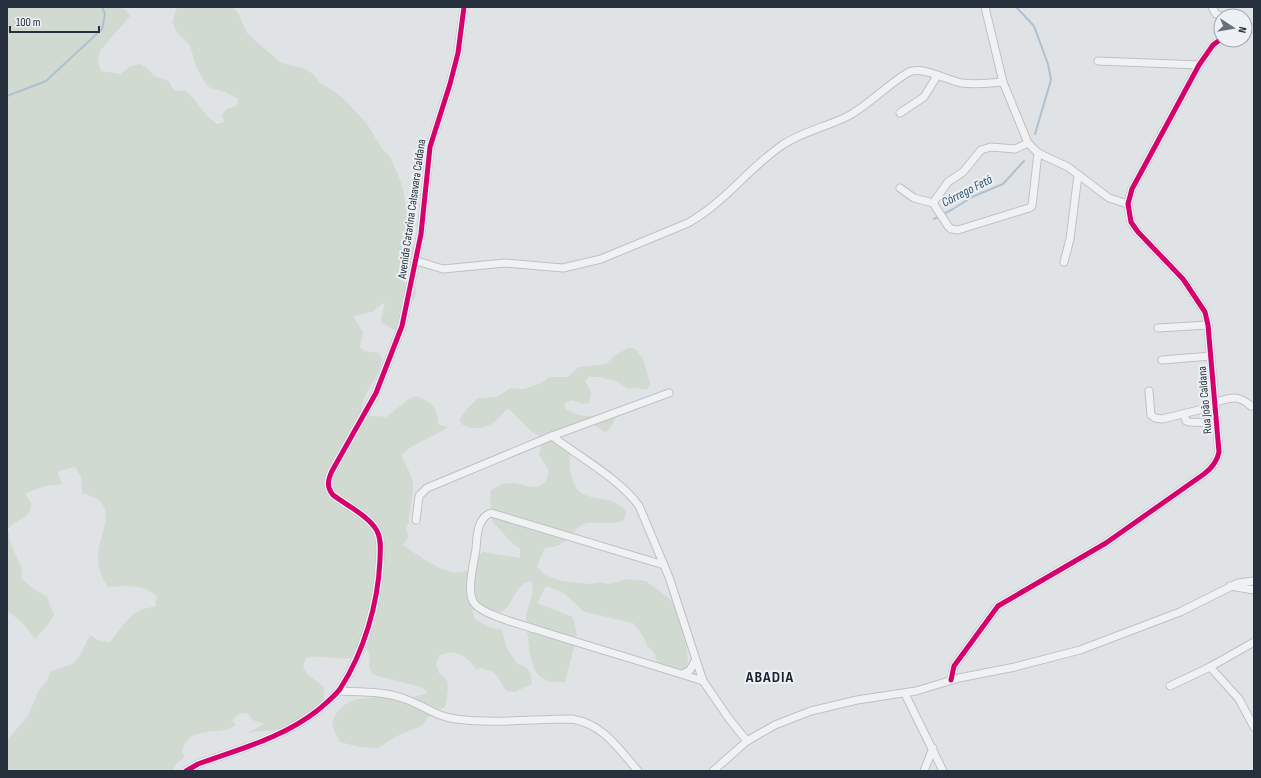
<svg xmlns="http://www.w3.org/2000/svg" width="1261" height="778" font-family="'Sofia Sans Condensed',sans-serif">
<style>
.green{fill:#d1dad1}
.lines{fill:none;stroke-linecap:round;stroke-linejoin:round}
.stream{stroke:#aec1d1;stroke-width:2}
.minor-casing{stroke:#bec1c4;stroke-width:9}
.minor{stroke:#f0f1f2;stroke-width:7}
.cycleway-casing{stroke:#edf1f5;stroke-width:8}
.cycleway{stroke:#d6006c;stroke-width:5}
.labels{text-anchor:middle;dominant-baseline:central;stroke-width:4;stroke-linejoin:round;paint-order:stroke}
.street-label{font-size:12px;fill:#27313e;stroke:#edf1f5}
.water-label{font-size:13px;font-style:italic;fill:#315372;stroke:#edf1f5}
.district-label{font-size:16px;font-weight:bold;letter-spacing:1px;fill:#19222f;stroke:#edf1f5}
</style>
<rect width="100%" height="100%" fill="#e0e3e6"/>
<path class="green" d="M7,7H117L126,10L130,16L100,51L98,62L101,71L120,74L129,67L139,64L147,67L154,76L169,81L173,89L177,91L184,90L190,94L207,116L217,124L224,122L222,115L226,109L237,106L238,99L225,92L210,88L206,84L196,67L190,45L178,34L172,22L177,7H233L239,15L247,33L281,63L303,68L313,74L320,83L328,87L344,99L367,124L383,150L390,157L399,177L403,189L412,246L422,263C419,270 409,274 403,279L405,284L414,283C418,292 416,300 406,305L398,332L382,323L381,318L385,302L372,312L353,316L363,332L360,347L364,351L379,353L382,359C381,379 358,395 362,415L386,417L409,399L416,396C432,402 438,407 438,424L448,427C433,438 414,442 401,455C415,483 415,480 410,511C408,518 410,522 406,529L409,537L403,545C419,555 455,586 472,566C477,561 475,558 483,552L520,558V549L512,543L492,521C492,510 489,501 491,490C497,487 501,484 508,483C526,482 543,498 549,471L539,454L542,443L546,439L532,432L509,409C504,411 501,416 497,420C487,429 473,431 461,424L460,419L466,410L478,398L497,397L510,388L524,389L541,383L549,377H567L579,367L606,364L614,356L628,348H634L643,358L650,384L647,390L637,388L629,389L616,381L598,377H589L585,381L591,392L589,403L583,404L571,400L565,403V408C574,418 602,417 616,416L615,420L608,431L604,432L598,427L586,423L578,426L563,427L552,435L570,453C569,465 570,487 583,494C599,502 612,495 626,511L624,520C612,526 600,521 587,523C576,526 572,537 563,543C558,547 551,547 545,548L537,566L545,575L562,581L590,584L600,582L609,584L628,579L646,581L671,600L677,607L687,651L688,661L686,670L676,669L658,664L654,653L647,646L644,638L633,623L584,612L564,593L546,586L537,603L573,617L577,636L565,682C533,685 531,664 528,638C527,630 525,625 526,617C528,603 536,594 531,581C511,587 517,603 500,613L482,609L472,610L475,619L492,628L502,630L507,648L517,663L526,667L531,674L532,684L515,692L506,691C497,677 499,672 480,668L477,670C465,656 459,649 440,655L436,664L439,673L447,680L448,690L445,707L431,713L423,725L395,737L378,748L359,747L340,742L332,726L334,717L340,708L349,702L358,699L378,697L409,698L428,693L421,687L373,675L369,667C371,656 370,651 361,644L357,657C340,662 323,654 306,658L303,667L308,675L324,687C325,711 310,724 287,729C274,732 261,730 247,733L264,724L252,720L248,714C240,712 237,714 232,721L236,725C217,738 190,722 182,752L185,757L176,764L172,771H7V740L28,716L39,690L47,681L50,672L72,664L79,657L90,635L98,640L110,642C124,625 131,608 155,607L157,597C146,584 125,586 108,587C101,578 98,567 98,555C98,538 116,512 97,499C93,496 87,495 82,493L81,477L75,467L59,471L58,475L62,484L45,486L25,494L31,503C32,519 15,519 8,529L11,545L22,568L21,578L32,588L47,597L54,615L50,622L35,639L22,622L7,611Z"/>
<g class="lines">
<g class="stream">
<polyline points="1016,7 1034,26 1048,64 1051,80 1035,134"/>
<polyline points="7,96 46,81 102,29 105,14 102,7"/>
<polyline points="934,219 953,209 972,197 1003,184 1024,161"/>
</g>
<g class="minor-casing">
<g id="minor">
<polyline points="985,7 1003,82 1028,143 1038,153 1068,167 1109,198 1128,204"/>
<polyline points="1212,7 1216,14 1221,16"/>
<polyline points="1245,29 1254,28"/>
<polyline points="1098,61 1199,65"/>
<polyline points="900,113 924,97 937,76"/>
<polyline points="900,188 914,198 933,203 948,226 951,229 958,230 1029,208 1032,206 1038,153"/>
<polyline points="933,203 948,182 963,172 981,150 991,147 1015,149 1028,143"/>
<path d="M417,261L443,269L505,263L563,268L601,259L688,223C724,203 748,169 781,146C802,131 828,127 850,115C871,103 888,84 909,72C923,66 946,80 962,83C976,85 989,83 1003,82"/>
<polyline points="1064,262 1070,239 1078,175"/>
<polyline points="1158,328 1208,325"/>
<polyline points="1162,360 1211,356"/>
<polyline points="1149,391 1151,415 1155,418 1162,419 1215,406"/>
<path d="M1215,402C1232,398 1237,394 1251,406"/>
<polyline points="1184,414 1186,421 1189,422 1217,423"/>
<path d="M552,436C578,456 621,480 639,506L669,577L703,681L730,720L747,741"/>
<polyline points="416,520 419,496 427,488 552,436 669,393"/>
<path d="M664,565L491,513C477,518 477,536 476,549C474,562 466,592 474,603C483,615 520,624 535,629C591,647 647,663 703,681"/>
<polyline points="1230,586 1254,590"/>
<polyline points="1210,667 1239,699 1254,727"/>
<polyline points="683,674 690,670 695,661"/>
<path d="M951,680L954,666L998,606L1106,543L1204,474C1212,468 1217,462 1219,452L1208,325L1205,312L1183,279L1138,232L1131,222L1128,204L1132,189L1199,65L1213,45L1221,39"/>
<polyline points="1170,686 1210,667 1254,642"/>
<path d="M339,691C360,692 385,691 405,699C423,705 436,717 456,719C494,724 533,719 572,719C603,724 618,748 638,771"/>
<polyline points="905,694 943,771"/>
<path d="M186,771L198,764C239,749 283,738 318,710C325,704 335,696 340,689C364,652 378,604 380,560C380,551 382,540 377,531C370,517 345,504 333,495C326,486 328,480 332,471L376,393L402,326L421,234L430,147L450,84L458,53L464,7"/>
<polyline points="713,771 747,741 775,725 811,711 857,700 916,691 959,678 1015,667 1080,650 1180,612 1238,583 1254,581"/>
<polyline points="924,771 933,748"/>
</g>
</g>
<use href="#minor" class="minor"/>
<g class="cycleway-casing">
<g id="cycleway">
<path d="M951,680L954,666L998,606L1106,543L1204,474C1212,468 1217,462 1219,452L1208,325L1205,312L1183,279L1138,232L1131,222L1128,204L1132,189L1199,65L1213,45L1221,39"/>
<path d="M186,771L198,764C239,749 283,738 318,710C325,704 335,696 340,689C364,652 378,604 380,560C380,551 382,540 377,531C370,517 345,504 333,495C326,486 328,480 332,471L376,393L402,326L421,234L430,147L450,84L458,53L464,7"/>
</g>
</g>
<use href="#cycleway" class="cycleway"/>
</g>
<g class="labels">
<g class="street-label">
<text transform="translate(412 209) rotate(-82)">Avenida Catarina Calsavara Caldana</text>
<text transform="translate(1205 400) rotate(-95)">Rua João Caldana</text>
</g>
<g class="water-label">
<text transform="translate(967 191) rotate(-27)">Córrego Fetá</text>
</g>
<g class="district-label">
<text x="770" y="677">ABADIA</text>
</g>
</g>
<rect width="1261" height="778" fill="none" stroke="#27313e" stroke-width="16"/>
<g transform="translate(1233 28) rotate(102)"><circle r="19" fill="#edf1f5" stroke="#9ea4ac"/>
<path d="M0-3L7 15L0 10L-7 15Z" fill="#686f79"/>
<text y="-6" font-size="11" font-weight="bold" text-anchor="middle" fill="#27313e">N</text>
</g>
<path d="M10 26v6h89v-6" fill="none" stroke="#27313e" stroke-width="2"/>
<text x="16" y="26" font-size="12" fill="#27313e" stroke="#edf1f5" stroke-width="3" paint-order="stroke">100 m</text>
</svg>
